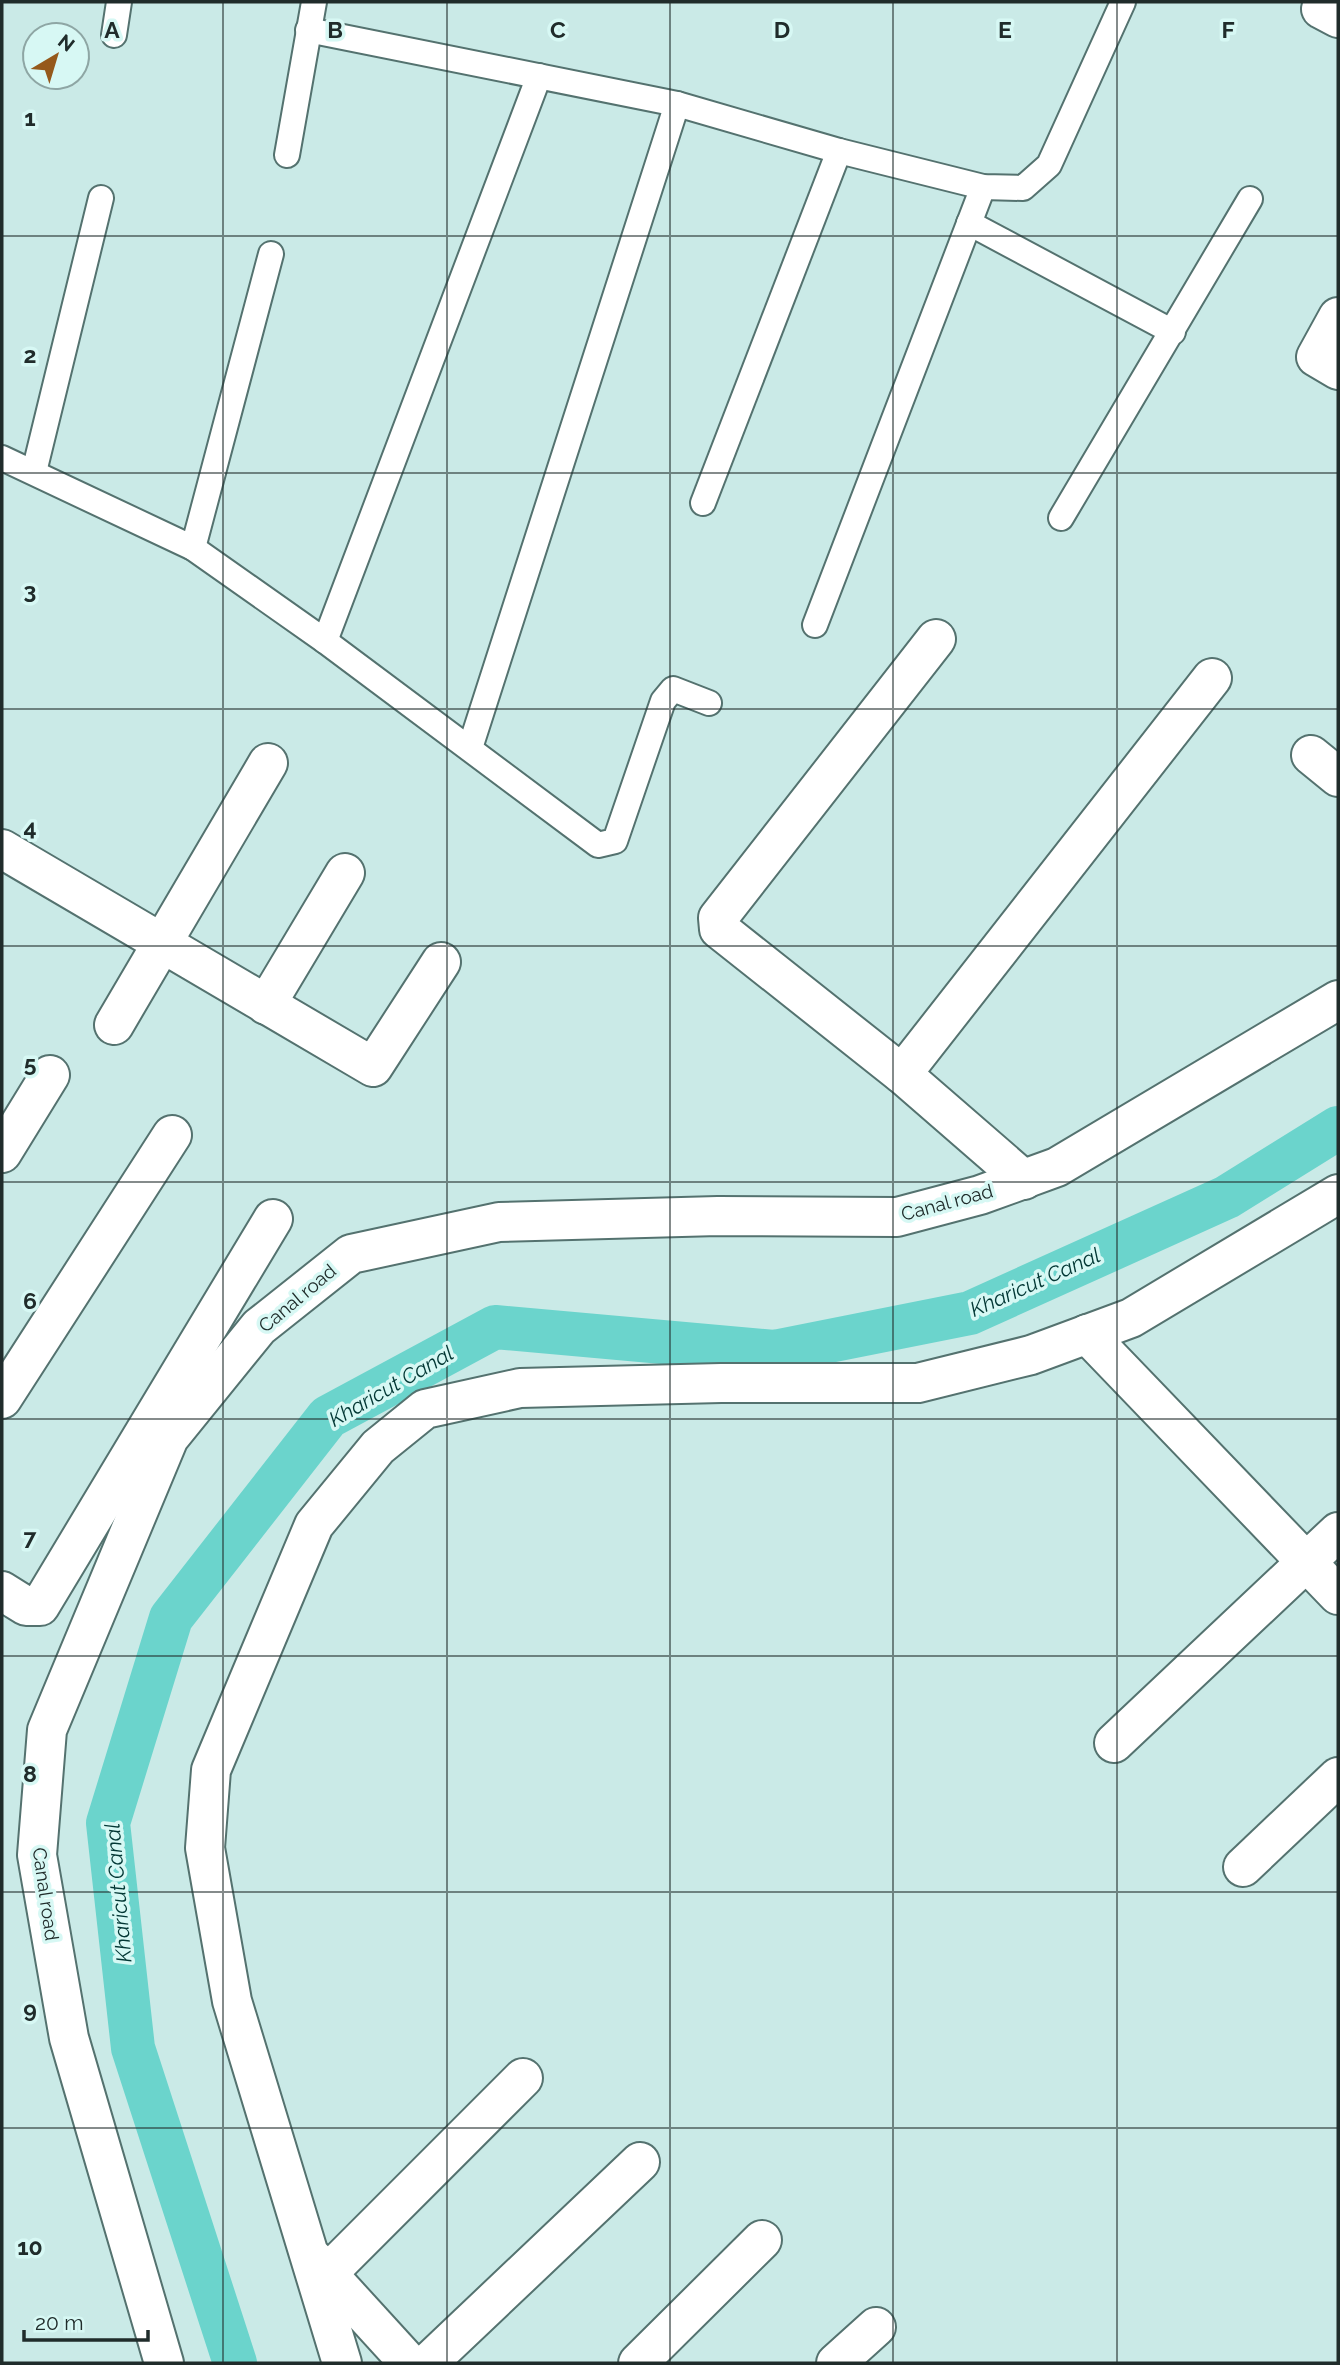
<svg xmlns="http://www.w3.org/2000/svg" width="1340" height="2365" font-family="Raleway,sans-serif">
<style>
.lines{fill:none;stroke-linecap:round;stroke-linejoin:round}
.canal{stroke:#6bd4cc;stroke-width:44}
.service-casing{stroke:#54726f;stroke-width:28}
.minor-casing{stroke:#54726f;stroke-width:42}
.tertiary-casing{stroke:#54726f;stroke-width:42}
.service{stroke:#fff;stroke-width:24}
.minor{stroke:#fff;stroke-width:38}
.tertiary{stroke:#fff;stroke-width:38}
.grid{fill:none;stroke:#202c2b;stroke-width:2;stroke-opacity:0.55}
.labels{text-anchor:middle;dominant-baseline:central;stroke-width:7;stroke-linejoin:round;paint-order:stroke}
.street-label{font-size:19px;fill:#202c2b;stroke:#d7f8f4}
.water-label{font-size:21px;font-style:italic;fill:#023734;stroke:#d7f8f4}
.grid-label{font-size:23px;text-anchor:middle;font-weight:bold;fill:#202c2b;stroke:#d7f8f4;stroke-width:7;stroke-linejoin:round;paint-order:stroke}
</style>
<rect width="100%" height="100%" fill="#caeae7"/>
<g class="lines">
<polyline class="canal" points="235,2363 133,2048 108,1823 171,1618 328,1417 495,1327 774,1352 970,1313 1227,1197 1338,1128"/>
<g class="service-casing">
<g id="service">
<polyline points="308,30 677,104 839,151 983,187 1023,188 1049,165 1123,2"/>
<polyline points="114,35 119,2"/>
<polyline points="287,155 314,2"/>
<polyline points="969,223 1173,332"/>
<polyline points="2,458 193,548 325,641 598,845 615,841 663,701 673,689 709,703"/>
<polyline points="34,472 101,198"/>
<polyline points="703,503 839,151"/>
<polyline points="1061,518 1250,199"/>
<polyline points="193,548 271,254"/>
<polyline points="815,625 983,187"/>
<polyline points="325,641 539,76"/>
<polyline points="470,748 677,104"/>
</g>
</g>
<g class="minor-casing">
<g id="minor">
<polyline points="1325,2 1321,9 1338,18"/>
<polyline points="1338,317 1316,357 1338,370"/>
<polyline points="936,639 718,918 719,929 902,1074 1212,678"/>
<polyline points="1311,755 1338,777"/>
<polyline points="2,849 373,1067 441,962"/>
<polyline points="266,1005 345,873"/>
<polyline points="114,1025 268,763"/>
<polyline points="902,1074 1024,1180"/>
<polyline points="2,1153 50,1075"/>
<polyline points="1087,1334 1338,1595"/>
<polyline points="2,1399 172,1135"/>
<polyline points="2,1591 26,1606 40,1606 273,1219"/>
<polyline points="1114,1743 1338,1532"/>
<polyline points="1243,1867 1338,1777"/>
<polyline points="315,2260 409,2363"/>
<polyline points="327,2274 523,2078"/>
<polyline points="342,2363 232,2001 205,1848 211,1770 314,1525 378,1447 425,1409 520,1388 721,1383 918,1383 1031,1355 1131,1318 1338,1194"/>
<polyline points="428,2363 640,2162"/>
<polyline points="638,2363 762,2240"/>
<polyline points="836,2363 876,2327"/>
</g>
</g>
<g class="tertiary-casing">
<polyline id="tertiary" points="164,2363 69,2038 37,1855 47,1730 169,1438 259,1327 351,1254 499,1222 718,1216 897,1217 980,1195 1057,1167 1338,1000"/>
</g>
<use href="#service" class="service"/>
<use href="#minor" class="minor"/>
<use href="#tertiary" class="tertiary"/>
</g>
<path class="grid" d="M223,2V2363M447,2V2363M670,2V2363M893,2V2363M1117,2V2363M2,236H1338M2,473H1338M2,709H1338M2,946H1338M2,1182H1338M2,1419H1338M2,1656H1338M2,1892H1338M2,2128H1338"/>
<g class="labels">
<g class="street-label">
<text transform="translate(947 1202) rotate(-15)">Canal road</text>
<text transform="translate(297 1298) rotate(-40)">Canal road</text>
<text transform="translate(46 1894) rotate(82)">Canal road</text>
</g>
<g class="water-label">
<text transform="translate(1035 1282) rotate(-24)">Kharicut Canal</text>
<text transform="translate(391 1386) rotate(-30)">Kharicut Canal</text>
<text transform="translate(118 1893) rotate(-95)">Kharicut Canal</text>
</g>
</g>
<g class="grid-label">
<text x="112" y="38">A</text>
<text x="335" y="38">B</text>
<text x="558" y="38">C</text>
<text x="782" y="38">D</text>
<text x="1005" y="38">E</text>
<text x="1228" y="38">F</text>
<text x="30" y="126">1</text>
<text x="30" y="363">2</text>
<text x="30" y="599">3</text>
<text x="30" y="836">4</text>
<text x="30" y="1072">5</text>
<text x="30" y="1309">6</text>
<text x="30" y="1545">7</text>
<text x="30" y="1782">8</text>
<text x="30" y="2018">9</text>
<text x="30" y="2255">10</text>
</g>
<rect width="1340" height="2365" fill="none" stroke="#202c2b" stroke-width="7"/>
<g transform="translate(56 56) rotate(38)"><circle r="33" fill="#d7f8f4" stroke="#8ea6a4" stroke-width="2"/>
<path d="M0-5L12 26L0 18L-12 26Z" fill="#95591b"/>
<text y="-10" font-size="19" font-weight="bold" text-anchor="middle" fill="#202c2b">N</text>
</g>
<path d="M24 2330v10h124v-10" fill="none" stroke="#202c2b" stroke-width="3.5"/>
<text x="35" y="2330" font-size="21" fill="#202c2b" stroke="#d7f8f4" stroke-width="5" paint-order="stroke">20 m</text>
</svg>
